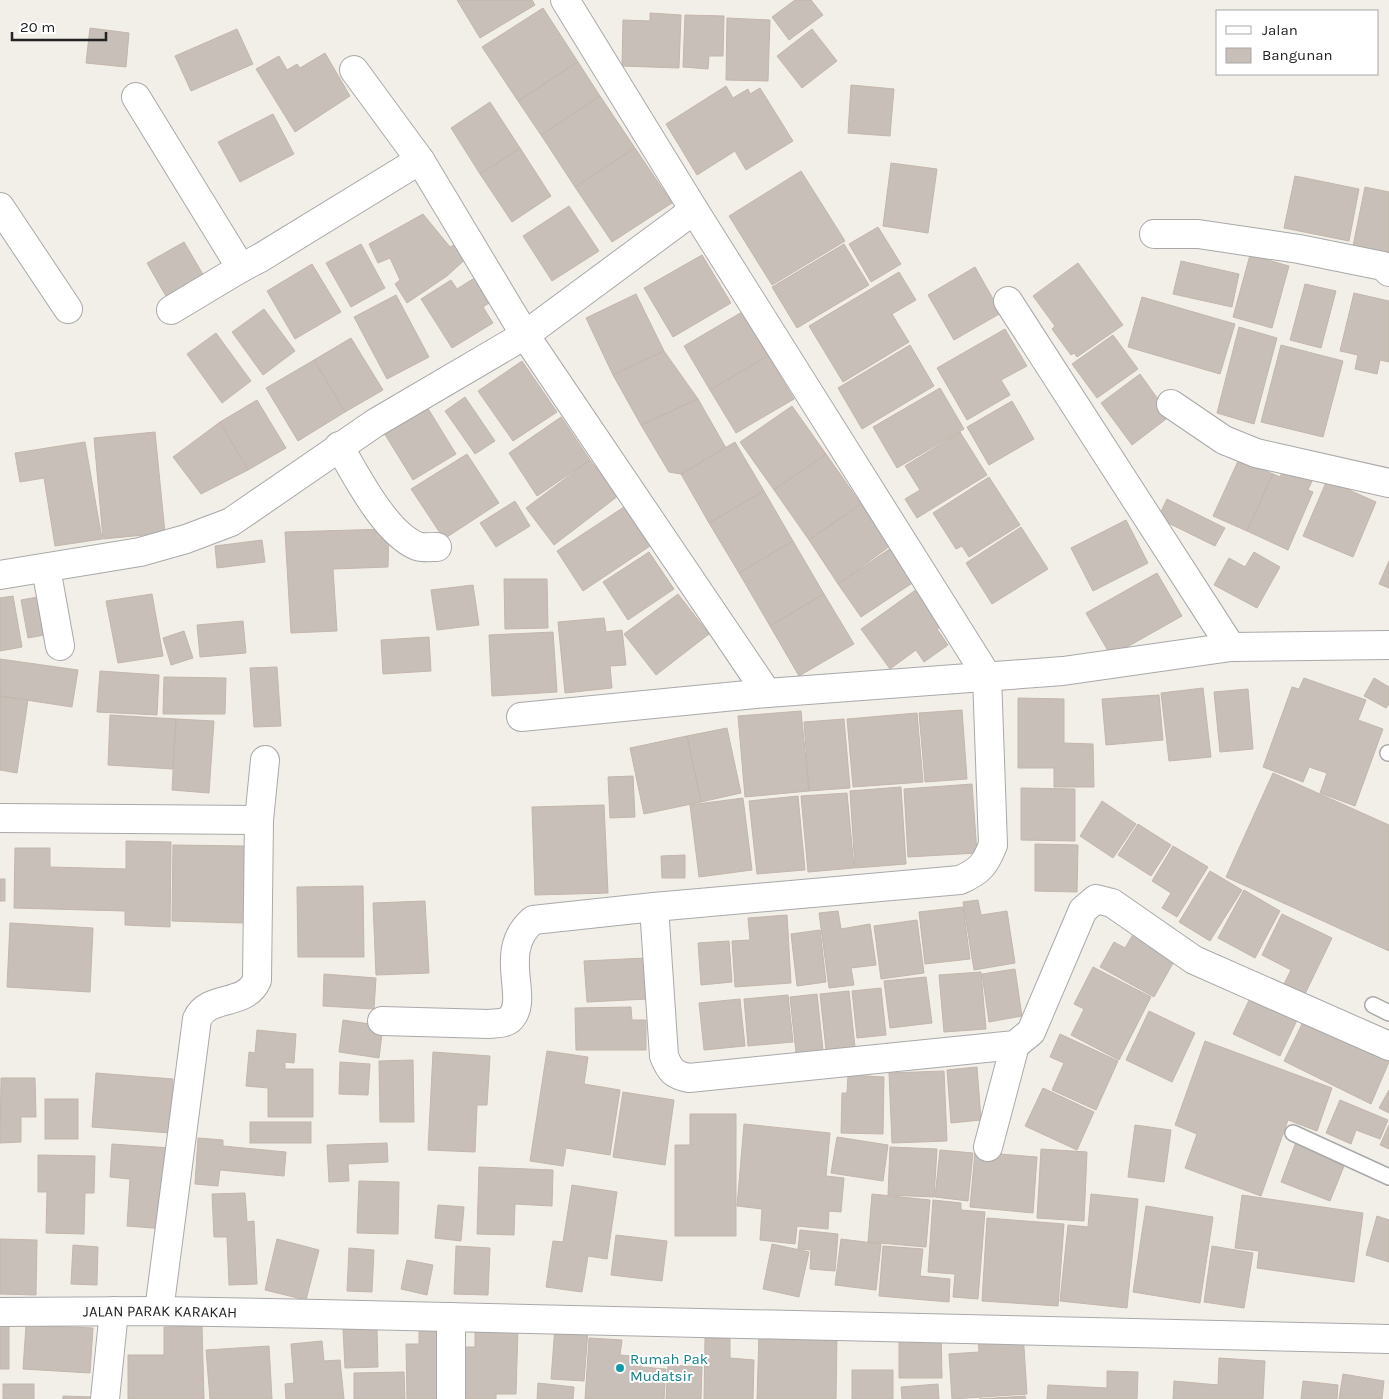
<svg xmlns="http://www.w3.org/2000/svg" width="1389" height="1399" font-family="Karla,sans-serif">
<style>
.building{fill:#c7bfb8;stroke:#c4b6ab}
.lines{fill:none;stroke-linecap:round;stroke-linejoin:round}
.service-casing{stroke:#a9a9a9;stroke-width:18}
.minor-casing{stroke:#a9a9a9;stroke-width:30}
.tertiary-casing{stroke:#a9a9a9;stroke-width:30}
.service{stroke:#fff;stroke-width:15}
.minor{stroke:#fff;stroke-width:28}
.tertiary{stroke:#fff;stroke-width:28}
.culture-dot{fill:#0f9aa8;stroke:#fff;stroke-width:2}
.labels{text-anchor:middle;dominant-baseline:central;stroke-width:4;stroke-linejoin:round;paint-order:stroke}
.street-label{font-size:15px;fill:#222;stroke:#fff}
.culture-label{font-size:15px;fill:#0d838f;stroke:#fff;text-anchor:start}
</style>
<rect width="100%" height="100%" fill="#f2efe9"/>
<g class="building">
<polygon points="457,0 532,0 535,5 480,38"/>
<polygon points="795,0 811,0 823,15 789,40 772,17"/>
<polygon points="543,8 578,62 518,101 482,47"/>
<polygon points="650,13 681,15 679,68 622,66 623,20 650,21"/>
<polygon points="685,15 724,16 723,56 709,56 708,69 683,67"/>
<polygon points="727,18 770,20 768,81 726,80"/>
<polygon points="90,28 129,33 126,67 86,63"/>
<polygon points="237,29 253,64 191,91 175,56"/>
<polygon points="812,29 837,61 802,88 777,56"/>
<polygon points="325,53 350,96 295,132 256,69 279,56 287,70 297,64 300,68"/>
<polygon points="578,62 600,96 541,135 518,101"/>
<polygon points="851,85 894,89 890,136 848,133"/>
<polygon points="726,86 733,98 748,89 750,94 760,88 793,141 746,170 735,151 697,175 666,124"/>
<polygon points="600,96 635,148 575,187 541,135"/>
<polygon points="490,102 520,148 480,174 451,128"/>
<polygon points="273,114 294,154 240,182 218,142"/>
<polygon points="520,148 551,196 512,222 480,174"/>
<polygon points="635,148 672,203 612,242 575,187"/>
<polygon points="891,163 937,169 928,233 883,226"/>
<polygon points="801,171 845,241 772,285 729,216"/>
<polygon points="1295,176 1359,189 1349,241 1284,228"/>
<polygon points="1365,187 1389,192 1389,254 1353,246"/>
<polygon points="569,206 599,251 552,281 523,236"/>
<polygon points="423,214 450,247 460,242 468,257 447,276 407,303 395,284 400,280 390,258 378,263 369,244"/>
<polygon points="878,227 901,264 871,282 849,244"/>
<polygon points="184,242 204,276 167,298 147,263"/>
<polygon points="361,244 385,288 351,307 326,263"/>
<polygon points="844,244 869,285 797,328 772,287"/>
<polygon points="702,255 731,303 673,337 644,288"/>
<polygon points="1250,255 1289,266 1272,328 1233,317"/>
<polygon points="1181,261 1239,274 1232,307 1173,294"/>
<polygon points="1078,263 1123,325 1077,357 1074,353 1071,355 1052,329 1055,326 1033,296"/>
<polygon points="312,264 341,312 295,339 267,291"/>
<polygon points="975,267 1001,313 954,340 928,295"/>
<polygon points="899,272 916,300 892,314 909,342 843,382 809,326"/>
<polygon points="476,277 492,301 483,307 493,323 452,348 421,299 451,280 457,289"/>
<polygon points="1305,284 1336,291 1321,348 1290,340"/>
<polygon points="1354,293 1389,301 1389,362 1380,360 1377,374 1355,369 1358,355 1340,351"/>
<polygon points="636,294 664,351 613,375 586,318"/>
<polygon points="396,295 429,357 387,379 354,317"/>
<polygon points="1142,297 1235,324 1220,374 1128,347"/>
<polygon points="264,309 295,351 263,375 232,332"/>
<polygon points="742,312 768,356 710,390 684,346"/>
<polygon points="1239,327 1277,338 1254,424 1217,413"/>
<polygon points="1005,329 1027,366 1001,380 1010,395 967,420 937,368"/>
<polygon points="216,333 251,381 222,403 187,354"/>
<polygon points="1113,335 1138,369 1097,398 1072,364"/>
<polygon points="351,338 383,390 345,412 314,360"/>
<polygon points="910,345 934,386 862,429 838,388"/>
<polygon points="1281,345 1343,361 1323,437 1261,422"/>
<polygon points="664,351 698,399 641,425 613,375"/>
<polygon points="768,356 794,399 736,433 710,390"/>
<polygon points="314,360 345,412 298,441 266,388"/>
<polygon points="522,361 557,412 513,441 478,391"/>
<polygon points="1140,374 1170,416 1132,445 1101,403"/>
<polygon points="940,388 964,429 897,468 873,427"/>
<polygon points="465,397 495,441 475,454 445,411"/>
<polygon points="698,399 726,448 681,474 669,472 641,425"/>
<polygon points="257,400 286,448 248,470 220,422"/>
<polygon points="1012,401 1034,439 989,465 967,427"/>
<polygon points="424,402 456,454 413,480 381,428"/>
<polygon points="792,406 826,454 774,490 740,442"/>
<polygon points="561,417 590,460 537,496 509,453"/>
<polygon points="220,422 248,470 201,494 173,457"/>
<polygon points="155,432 165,533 103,539 94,438"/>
<polygon points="960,432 987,475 917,518 905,499 920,490 905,466"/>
<polygon points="85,442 102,539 55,546 44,478 20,482 15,453"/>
<polygon points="735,442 764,491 709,523 681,474"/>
<polygon points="467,454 499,503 444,539 411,489"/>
<polygon points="826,454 861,504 809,540 774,490"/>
<polygon points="1239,459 1273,474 1247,531 1213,516"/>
<polygon points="590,460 618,496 554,545 526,508"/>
<polygon points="1285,467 1313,479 1308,490 1313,492 1288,550 1247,531 1273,474 1280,477"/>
<polygon points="989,477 1020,525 969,557 962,546 956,549 933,513"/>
<polygon points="1327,480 1376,502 1353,557 1303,536"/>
<polygon points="764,491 793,541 739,573 709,523"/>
<polygon points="1167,499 1225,528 1215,546 1158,518"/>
<polygon points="515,501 530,526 496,547 480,523"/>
<polygon points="861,504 890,546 838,584 809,540"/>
<polygon points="627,505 653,544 583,591 557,551"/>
<polygon points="1126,520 1148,563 1093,591 1071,548"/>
<polygon points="1021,527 1048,569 992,604 966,563"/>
<polygon points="389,529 388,567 333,569 337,631 291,633 285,532"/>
<polygon points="262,540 265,562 217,568 215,546"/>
<polygon points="793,541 824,594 770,626 739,573"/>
<polygon points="891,548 914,582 861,617 838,584"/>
<polygon points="649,552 674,589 628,620 603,582"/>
<polygon points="1254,552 1280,567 1257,608 1214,585 1229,558 1245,567"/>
<polygon points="1389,561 1389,588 1379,584"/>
<polygon points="1157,573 1182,616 1111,656 1086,613"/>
<polygon points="504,579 547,579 548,628 505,629"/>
<polygon points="473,585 479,625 437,630 431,590"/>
<polygon points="917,589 943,625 937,629 948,645 924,662 916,650 890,669 861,629"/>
<polygon points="152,594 163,656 118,663 106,601"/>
<polygon points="678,594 709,634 656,675 624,634"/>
<polygon points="824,594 854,644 799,676 770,626"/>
<polygon points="13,596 22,647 0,651 0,598"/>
<polygon points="43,596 50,634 28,638 21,600"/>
<polygon points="604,618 606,632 622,630 626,665 610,666 612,688 565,693 558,622"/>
<polygon points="243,621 246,653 200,657 197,625"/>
<polygon points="184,631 193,658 171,665 163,638"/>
<polygon points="553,632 557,692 492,696 489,635"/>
<polygon points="429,637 431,671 383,674 381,640"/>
<polygon points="0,659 78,670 72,707 0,696"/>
<polygon points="277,667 281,726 254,727 250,668"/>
<polygon points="100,671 159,675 157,715 97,712"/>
<polygon points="164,677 226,678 225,714 163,714"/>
<polygon points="1304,678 1366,700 1358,720 1383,729 1355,806 1320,793 1327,773 1309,767 1303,782 1263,767 1292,687 1299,689"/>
<polygon points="1374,678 1389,687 1389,704 1386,708 1364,696"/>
<polygon points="1203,688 1211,757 1169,761 1161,693"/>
<polygon points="1248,689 1253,749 1220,752 1214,692"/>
<polygon points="1159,695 1163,740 1106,745 1102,699"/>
<polygon points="0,696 28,700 17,773 0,770"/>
<polygon points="1018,698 1064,699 1064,743 1093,744 1094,787 1054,787 1054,768 1018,768"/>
<polygon points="962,710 967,779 925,782 919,713"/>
<polygon points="801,711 809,791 745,797 738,716"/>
<polygon points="917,713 923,782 853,787 847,719"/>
<polygon points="110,715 176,719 173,769 108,765"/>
<polygon points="176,719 214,721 209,793 172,790"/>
<polygon points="844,719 850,788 809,791 804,722"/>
<polygon points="727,728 741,793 701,802 687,736"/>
<polygon points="687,736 701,802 644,814 630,748"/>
<polygon points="1273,773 1389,825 1389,951 1226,877"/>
<polygon points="633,776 635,817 610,818 608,777"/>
<polygon points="972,784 977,853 908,857 904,789"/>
<polygon points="901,787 906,864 855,868 850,791"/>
<polygon points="1021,788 1075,789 1075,841 1021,840"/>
<polygon points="847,793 854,868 808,872 801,796"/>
<polygon points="798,796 805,870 757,874 749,801"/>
<polygon points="743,798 752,870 699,877 690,805"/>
<polygon points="1102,801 1136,824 1113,858 1080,836"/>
<polygon points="604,805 608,893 535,895 532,807"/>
<polygon points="1138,824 1171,845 1151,876 1118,855"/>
<polygon points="126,841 171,842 170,927 125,925 125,911 14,908 15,848 50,848 50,867 126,869"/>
<polygon points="1035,844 1078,845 1077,892 1035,891"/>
<polygon points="173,845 245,846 244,923 172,921"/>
<polygon points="1173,846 1208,867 1177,917 1162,908 1171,893 1152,881"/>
<polygon points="685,855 685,878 662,878 661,856"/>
<polygon points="1210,871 1242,890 1210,941 1179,922"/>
<rect x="0" y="879" width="5" height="22"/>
<polygon points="363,886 364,957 298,957 297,887"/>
<polygon points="1244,890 1280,911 1255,958 1218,938"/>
<polygon points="978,900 981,915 1007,911 1015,963 974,970 963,902"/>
<polygon points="425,901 429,973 376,975 373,903"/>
<polygon points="963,907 970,959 925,964 919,912"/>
<polygon points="838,911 841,929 870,924 876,965 851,968 854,985 829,988 819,913"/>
<polygon points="1282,914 1332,938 1304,996 1283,986 1291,970 1262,955"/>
<polygon points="787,915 791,983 735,987 732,941 750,940 748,918"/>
<polygon points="917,920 924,973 881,979 874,926"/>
<polygon points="10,923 93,928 90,992 7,987"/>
<polygon points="820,930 826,982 797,986 791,934"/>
<polygon points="1135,931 1177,956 1154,997 1100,967 1114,942 1125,948"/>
<polygon points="729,941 732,982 701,985 698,943"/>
<polygon points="646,958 648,999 587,1002 584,961"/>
<polygon points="1093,967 1151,997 1119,1060 1071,1035 1084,1009 1074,1004"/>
<polygon points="1015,969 1022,1016 989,1022 982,974"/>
<polygon points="981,972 986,1029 944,1032 939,975"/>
<polygon points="324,974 376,978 374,1009 323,1006"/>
<polygon points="926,977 932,1023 890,1028 884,981"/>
<polygon points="881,988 886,1035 857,1038 852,991"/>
<polygon points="849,991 855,1047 826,1050 820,994"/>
<polygon points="817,994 823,1050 796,1053 790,997"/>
<polygon points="1252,994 1299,1016 1280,1056 1233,1034"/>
<polygon points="788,995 793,1042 748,1046 744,999"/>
<polygon points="740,999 745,1046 704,1050 699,1003"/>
<polygon points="631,1007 632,1020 646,1020 646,1050 576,1050 575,1008"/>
<polygon points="1149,1011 1195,1033 1172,1082 1126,1060"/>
<polygon points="343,1020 383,1026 379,1058 339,1052"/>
<polygon points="1304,1020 1389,1062 1371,1104 1284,1061"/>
<polygon points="257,1030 296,1034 294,1063 285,1062 285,1069 313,1069 313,1117 268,1117 268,1088 246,1086 249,1052 255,1053"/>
<polygon points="1060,1034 1118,1061 1096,1110 1052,1090 1064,1063 1050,1057"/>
<polygon points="1205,1041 1332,1088 1317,1131 1288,1120 1261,1196 1185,1168 1197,1134 1175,1125"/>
<polygon points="547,1051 588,1057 584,1084 620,1090 610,1155 566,1148 563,1166 530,1161"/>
<polygon points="433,1052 490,1056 487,1105 477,1105 475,1152 428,1150"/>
<polygon points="413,1060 414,1122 380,1122 379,1061"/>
<polygon points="340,1062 370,1064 368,1095 339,1094"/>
<polygon points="977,1067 981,1120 951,1123 947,1070"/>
<polygon points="944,1071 947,1141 892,1143 889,1073"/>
<polygon points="96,1073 173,1079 170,1133 92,1127"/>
<polygon points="848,1075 884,1077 883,1134 841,1133 842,1093 847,1093"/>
<polygon points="1,1078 35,1078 36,1117 21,1117 21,1142 0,1143"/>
<polygon points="1043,1088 1094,1112 1077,1150 1025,1126"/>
<polygon points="1389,1090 1389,1113 1379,1108"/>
<polygon points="623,1092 674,1100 665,1165 613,1157"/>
<rect x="45" y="1099" width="33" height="40"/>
<polygon points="1340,1100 1388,1120 1380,1139 1356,1130 1351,1144 1326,1133"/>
<polygon points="690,1114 736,1114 736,1236 675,1236 675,1145 690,1145"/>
<rect x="250" y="1122" width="61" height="21"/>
<polygon points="744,1124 830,1133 826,1176 844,1178 841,1212 829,1211 828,1229 797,1226 795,1244 760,1240 762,1209 737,1206"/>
<polygon points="1135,1125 1171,1130 1164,1182 1128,1177"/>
<polygon points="1389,1125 1389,1149 1380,1145"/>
<polygon points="837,1137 888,1145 883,1181 831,1173"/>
<polygon points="198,1138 223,1140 223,1146 286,1152 284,1176 220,1170 218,1186 195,1184"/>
<polygon points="1296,1142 1346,1161 1330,1201 1281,1182"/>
<polygon points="387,1143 388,1162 348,1164 349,1181 329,1182 327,1145"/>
<polygon points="112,1144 171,1148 165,1229 127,1226 130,1179 110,1177"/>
<polygon points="890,1147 937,1149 934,1197 888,1195"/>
<polygon points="1041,1149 1087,1152 1084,1221 1037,1218"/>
<polygon points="940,1150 973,1153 968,1201 935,1197"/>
<polygon points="975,1152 1037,1157 1033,1213 970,1207"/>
<polygon points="38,1155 95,1156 94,1193 85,1193 84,1234 46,1233 47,1192 38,1192"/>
<polygon points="479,1167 553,1170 552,1206 515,1204 514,1235 477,1234"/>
<polygon points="359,1181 399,1182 398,1234 357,1233"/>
<polygon points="572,1185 617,1192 607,1259 588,1256 582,1292 546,1287 553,1241 563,1242"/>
<polygon points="245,1193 247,1222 254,1221 257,1284 229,1285 227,1237 214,1237 212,1194"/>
<polygon points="872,1194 930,1200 926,1247 868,1242"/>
<polygon points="1091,1194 1138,1199 1127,1308 1060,1301 1068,1225 1088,1227"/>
<polygon points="1242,1195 1363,1213 1354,1282 1257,1268 1259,1251 1235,1248"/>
<polygon points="933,1200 961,1203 961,1210 985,1212 978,1299 953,1297 955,1274 928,1272"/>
<polygon points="438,1205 464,1207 461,1241 435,1238"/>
<polygon points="1146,1206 1213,1217 1200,1303 1133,1292"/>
<polygon points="1377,1216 1389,1220 1389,1262 1366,1255"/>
<polygon points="987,1218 1064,1224 1058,1306 982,1301"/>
<polygon points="800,1230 838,1234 835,1271 810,1269 811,1250 798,1249"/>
<polygon points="616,1235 667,1241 662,1281 611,1275"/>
<polygon points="0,1239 37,1240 36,1295 0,1294"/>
<polygon points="277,1239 319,1250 306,1300 265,1290"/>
<polygon points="841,1239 881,1244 876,1290 835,1285"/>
<polygon points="772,1244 809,1252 799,1297 763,1289"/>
<polygon points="73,1245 98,1247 97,1285 71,1284"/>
<polygon points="456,1246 490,1248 488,1295 454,1294"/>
<polygon points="883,1246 923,1249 920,1276 950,1279 949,1302 879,1296"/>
<polygon points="1212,1246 1253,1253 1244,1308 1204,1302"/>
<polygon points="349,1248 374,1250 372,1292 347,1291"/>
<polygon points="407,1260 433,1265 427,1295 401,1289"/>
<polygon points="446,1324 448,1399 407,1399 406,1344 419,1344 419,1325"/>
<polygon points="26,1325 93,1328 90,1373 23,1369"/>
<polygon points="475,1325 518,1327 516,1394 496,1394 496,1399 454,1399 455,1347 475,1347"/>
<rect x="0" y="1326" width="9" height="43"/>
<polygon points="202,1326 204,1399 128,1399 128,1355 164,1355 164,1327"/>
<polygon points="555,1327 588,1330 584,1381 551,1379"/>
<polygon points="343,1329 377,1329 378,1367 345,1368"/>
<polygon points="1023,1332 1027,1394 952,1399 949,1354 979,1352 978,1335"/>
<polygon points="759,1333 837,1336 836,1399 757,1399"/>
<polygon points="899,1333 941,1333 942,1378 899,1378"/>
<polygon points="589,1338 622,1340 620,1355 642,1357 641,1367 666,1369 664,1399 585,1399"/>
<polygon points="705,1338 730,1338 730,1358 754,1360 753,1399 704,1399"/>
<polygon points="322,1341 324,1361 340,1360 344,1399 286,1399 285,1384 294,1383 291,1344"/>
<polygon points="269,1346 272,1399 210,1399 206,1350"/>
<polygon points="1219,1358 1265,1361 1263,1399 1173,1399 1174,1381 1218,1385"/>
<polygon points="668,1365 702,1367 701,1399 666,1399"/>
<rect x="852" y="1370" width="41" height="29"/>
<polygon points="1107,1371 1138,1372 1137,1399 1047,1399 1048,1385 1107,1388"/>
<polygon points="404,1372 405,1399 354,1399 354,1373"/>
<polygon points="1343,1374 1384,1381 1382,1399 1339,1399"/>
<polygon points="1303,1381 1338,1385 1337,1399 1301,1399"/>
<polygon points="538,1383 574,1387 573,1399 537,1399"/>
<rect x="3" y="1384" width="31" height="15"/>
<polygon points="938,1384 939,1399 902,1399 901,1387"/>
<polygon points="63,1396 93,1397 93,1399 63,1399"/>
<polygon points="1025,1396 1026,1399 979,1399"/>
</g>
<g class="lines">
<g class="service-casing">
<g id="service">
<polyline points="1388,753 1389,753"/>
<polyline points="1373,1005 1389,1013"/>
<polyline points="1293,1133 1389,1177"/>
</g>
</g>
<g class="minor-casing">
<g id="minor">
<polyline points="354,70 420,160 525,335 767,693"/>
<polyline points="136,97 241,268 260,258 420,160"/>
<polyline points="0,207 68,309"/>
<polyline points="1154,234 1198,234 1299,249 1383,266 1389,272"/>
<polyline points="1008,301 1231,647"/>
<polyline points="171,310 241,268"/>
<polyline points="1171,404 1224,440 1256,453 1389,483"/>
<path d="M339,446C356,475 385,533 417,546C422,548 431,547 437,547"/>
<polyline points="46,568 60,646"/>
<polyline points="0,575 140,552 186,539 231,522 375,423 525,335 694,210"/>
<polyline points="521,717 767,693 1063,671 1231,647 1389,645"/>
<polyline points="0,818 259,820"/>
<path d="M654,907L664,1056C670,1071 674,1075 689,1078L1015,1045L1031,1032L1083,910L1096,899L1112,903L1194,960L1389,1046"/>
<path d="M382,1021L489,1024C496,1023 506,1024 511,1018C530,997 496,952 533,920L654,907L960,880C980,871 985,865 993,845L987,676L694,210L565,0"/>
<polyline points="988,1147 1015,1045"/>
<path d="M159,1311L197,1019C208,994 246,1007 257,980L259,820L265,760"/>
<polyline points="105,1399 114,1311"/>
<polyline points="451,1399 451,1317"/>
</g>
</g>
<g class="tertiary-casing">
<g id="tertiary">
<path id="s1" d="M0,1312L159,1311L320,1314L1389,1339"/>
</g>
</g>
<use href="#service" class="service"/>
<use href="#minor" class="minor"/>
<use href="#tertiary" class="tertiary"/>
</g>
<circle class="culture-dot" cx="620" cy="1368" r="5"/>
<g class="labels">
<g class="street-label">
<text stroke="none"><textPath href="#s1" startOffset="160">JALAN PARAK KARAKAH</textPath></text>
</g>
<g class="culture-label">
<text x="630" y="1359">Rumah Pak<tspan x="630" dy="17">Mudatsir</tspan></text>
</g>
</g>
<rect x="1216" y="10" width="162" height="65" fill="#ffffff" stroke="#a7a7a7"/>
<rect x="1226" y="26" width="25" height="8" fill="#ffffff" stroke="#a7a7a7"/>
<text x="1262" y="35" font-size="15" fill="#222222">Jalan</text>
<rect x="1226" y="48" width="25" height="15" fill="#c7bfb8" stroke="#a7a7a7"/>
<text x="1262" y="60" font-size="15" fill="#222222">Bangunan</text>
<path d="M12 32v8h94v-8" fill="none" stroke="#222222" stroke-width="2.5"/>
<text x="20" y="32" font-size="15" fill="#222222" stroke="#ffffff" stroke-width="4" paint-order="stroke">20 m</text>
</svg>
